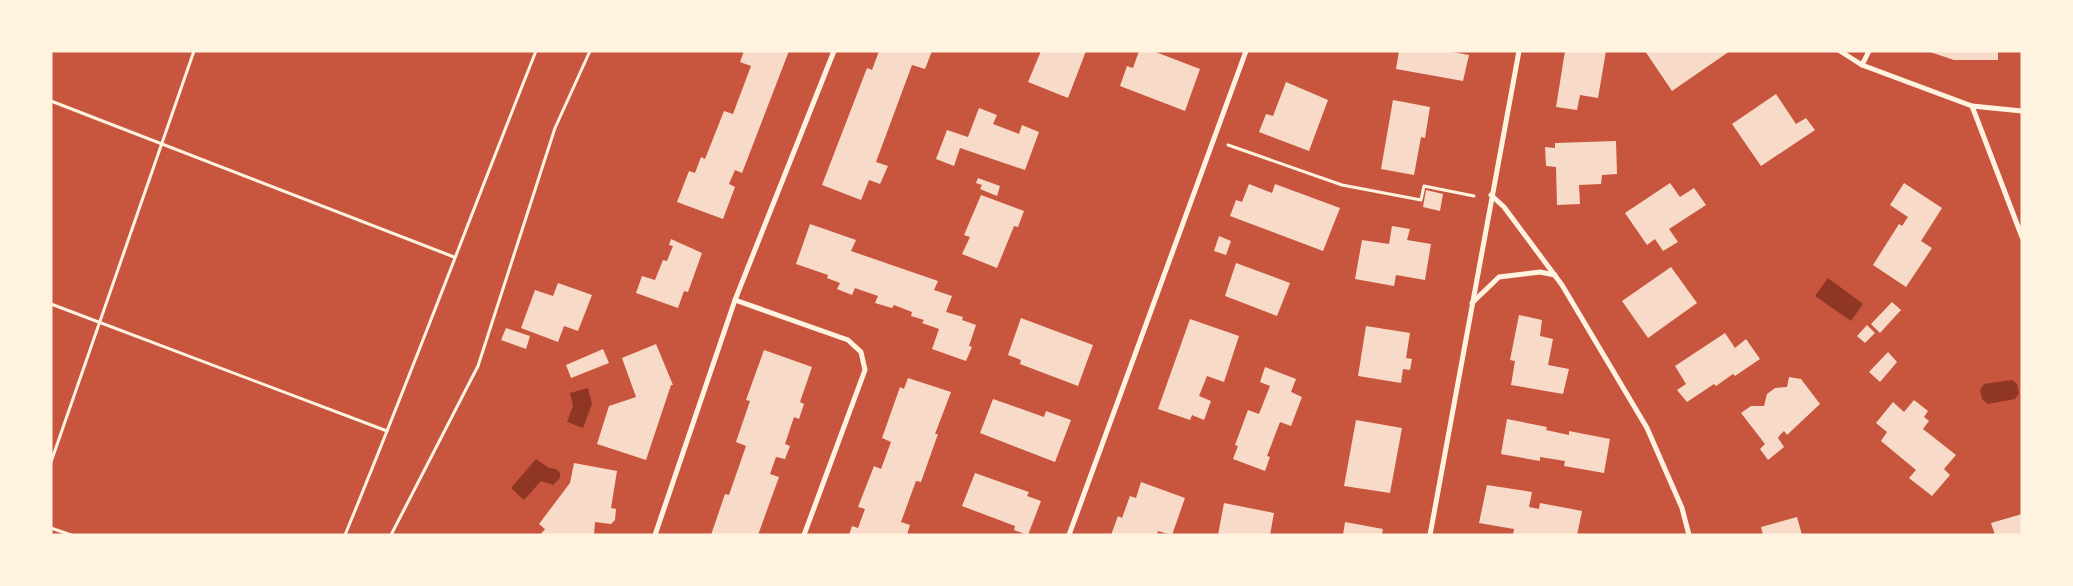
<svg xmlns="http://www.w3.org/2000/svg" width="2073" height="586" font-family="Lato,sans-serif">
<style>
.water{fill:#8f3625}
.building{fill:#f7dbc8}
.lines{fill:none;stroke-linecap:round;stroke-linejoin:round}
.path{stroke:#fff3e0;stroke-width:3}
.minor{stroke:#fff3e0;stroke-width:5}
</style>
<rect width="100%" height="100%" fill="#c8553d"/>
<g class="water">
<polygon points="1828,278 1863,304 1851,321 1815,296"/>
<polygon points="2012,380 2017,384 2019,393 2015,399 1988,404 1982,399 1980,390 1984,384"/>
<polygon points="588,388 592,404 583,428 567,422 573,406 570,393"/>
<polygon points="536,459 549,468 556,469 560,473 560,478 553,485 541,481 524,500 511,488"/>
</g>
<g class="building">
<polygon points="744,51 789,51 742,173 735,170 729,184 735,187 723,219 677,202 689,171 695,173 701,157 705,159 724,111 733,114 751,66 740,62"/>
<polygon points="879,51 932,51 925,69 912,65 876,162 888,166 880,184 869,180 861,200 822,185 867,68 872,70"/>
<polygon points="1041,51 1086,51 1068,98 1028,82"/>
<polygon points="1139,51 1153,51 1200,69 1185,111 1120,86 1127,66 1133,68"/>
<polygon points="1399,51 1447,51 1469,55 1463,81 1396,69"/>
<polygon points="1565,51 1606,51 1598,98 1580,95 1577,110 1556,107"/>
<polygon points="1645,51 1730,51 1672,91"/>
<polygon points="1927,51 1998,51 1998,60 1954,60"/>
<polygon points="1286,82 1328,100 1309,151 1259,132 1266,114 1273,116"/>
<polygon points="1776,94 1796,124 1806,118 1815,130 1761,166 1732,124"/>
<polygon points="1393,100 1430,107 1425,138 1421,137 1414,175 1381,169"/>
<polygon points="979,108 997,115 993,124 1019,134 1022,125 1039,132 1025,170 960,148 954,166 936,159 947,130 968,137"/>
<polygon points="1616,141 1617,174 1602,175 1601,184 1579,185 1580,204 1557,205 1556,167 1546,166 1545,147 1555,148 1555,143"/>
<polygon points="978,178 1000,186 997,196 980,189 982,185 976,183"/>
<polygon points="1670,183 1680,197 1694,188 1706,205 1669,229 1678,242 1663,251 1655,239 1647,245 1625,213"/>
<polygon points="1904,183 1942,208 1921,241 1932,248 1906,287 1873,265 1899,224 1902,226 1908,217 1890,205"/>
<polygon points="1249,184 1272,193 1275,184 1340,208 1323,251 1230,216 1236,200 1242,202"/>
<polygon points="1426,190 1443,194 1440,211 1423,207"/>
<polygon points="981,195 1024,211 1018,227 1014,226 997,268 962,254 970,237 964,235"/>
<polygon points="810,224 856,240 851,251 938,281 934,290 952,296 946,312 963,317 962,320 976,325 969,346 972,347 966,361 932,349 939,329 922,323 924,320 911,316 912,312 894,305 892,308 875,303 878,296 855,288 852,295 837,289 840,283 827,278 828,275 796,264"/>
<polygon points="1392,226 1410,229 1407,240 1431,244 1425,280 1396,275 1394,286 1355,279 1362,240 1389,244"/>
<polygon points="1219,236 1231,241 1226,255 1214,251"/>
<polygon points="671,239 702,253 688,292 684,291 678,308 636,293 642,276 655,280 663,260 667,261 673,246 669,245"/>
<polygon points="1236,263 1290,283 1277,316 1225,296"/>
<polygon points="1671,267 1697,303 1648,338 1622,301"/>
<polygon points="558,283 592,295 578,331 564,326 558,342 521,328 535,290 553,296"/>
<polygon points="1892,302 1901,310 1880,333 1871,324"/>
<polygon points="1519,315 1542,320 1540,336 1553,339 1548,365 1569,369 1563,394 1511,385 1515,361 1510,360"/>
<polygon points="1021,318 1093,345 1078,386 1020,364 1021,360 1008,355"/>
<polygon points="1190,319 1239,336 1224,382 1207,376 1199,396 1211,401 1204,420 1192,415 1190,420 1158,409"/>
<polygon points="1867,325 1875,333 1865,343 1857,336"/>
<polygon points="1366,326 1410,333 1406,358 1412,359 1410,370 1403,369 1401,383 1358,376"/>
<polygon points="506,328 530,336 526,349 501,340"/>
<polygon points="1725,333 1735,348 1746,339 1760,359 1735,376 1733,374 1716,386 1714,384 1687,402 1677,390 1686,384 1675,366"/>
<polygon points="656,344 673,385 671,385 646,460 597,444 609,406 636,397 622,358"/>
<polygon points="603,349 609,363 571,378 566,365"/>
<polygon points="764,350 812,367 800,402 804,404 799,419 794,417 785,444 790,446 785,459 776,457 770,474 779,477 758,535 711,535 725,494 729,495 746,446 736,442 750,401 746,400"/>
<polygon points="1888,352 1897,362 1880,382 1869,372"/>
<polygon points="1265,367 1296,379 1291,392 1302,397 1291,426 1280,422 1267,456 1270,457 1265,471 1233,459 1238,446 1235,445 1248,410 1259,414 1270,386 1260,382"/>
<polygon points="1789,377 1801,379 1820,404 1787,435 1784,431 1780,435 1778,438 1784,447 1768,460 1760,449 1765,444 1741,413 1751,406 1764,406 1767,394 1775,388 1787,387"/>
<polygon points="908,378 951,392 935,434 938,434 921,482 916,481 901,522 910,525 907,535 849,535 852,526 858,528 865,509 858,507 874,466 881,469 891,442 882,438 900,387 904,389"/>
<polygon points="993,399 1044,417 1046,411 1071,420 1055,462 980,433"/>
<polygon points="1914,400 1928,411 1924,417 1929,421 1923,429 1956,455 1944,469 1950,475 1932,496 1909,478 1916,470 1881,441 1887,432 1876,423 1893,402 1904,412"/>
<polygon points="1507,419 1547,427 1546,430 1569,435 1569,431 1610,439 1604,473 1564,466 1565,461 1540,457 1540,461 1501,454"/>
<polygon points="1356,420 1402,428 1390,493 1344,486"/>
<polygon points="574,463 617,471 611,508 616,509 615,520 611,524 595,522 594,535 540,535 545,529 539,524 570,483"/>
<polygon points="975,473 1029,492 1027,496 1041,501 1028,535 1014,530 1015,526 962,506"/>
<polygon points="1141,482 1185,498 1172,535 1158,531 1157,535 1111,535 1118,516 1122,518 1130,496 1136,498"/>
<polygon points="1487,485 1532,492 1529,507 1539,509 1540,503 1582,511 1577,535 1513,535 1514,529 1479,523"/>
<polygon points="1224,503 1274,513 1270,535 1218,535"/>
<polygon points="2022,514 2022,535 1995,535 1991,523"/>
<polygon points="1797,517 1802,535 1763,535 1761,527"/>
<polygon points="1345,522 1383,529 1382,535 1343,535"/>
</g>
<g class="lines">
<g class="path">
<polyline points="51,101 454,257"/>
<polyline points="1228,145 1342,185 1421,200 1424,186 1474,196"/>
<polyline points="51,304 387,431"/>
<polyline points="51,462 194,51"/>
<polyline points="51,528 71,535"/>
<path d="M345,535C411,375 472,212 536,51"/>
<polyline points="391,535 478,366 555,128 590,51"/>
</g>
<g class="minor">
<polyline points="1840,51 1862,65 1972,106 2022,237"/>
<polyline points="1862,65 1869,51"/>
<polyline points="1972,106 2022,111"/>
<polyline points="1491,195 1504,207 1562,285 1647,428 1682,508 1689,535"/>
<polyline points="735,300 848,340 861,352 865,370 804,535"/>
<polyline points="1472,303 1499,277 1540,272 1555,275"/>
<polyline points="655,535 735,300 834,51"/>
<polyline points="1069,535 1246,51"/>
<polyline points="1430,535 1519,51"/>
</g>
</g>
<rect width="2073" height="586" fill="none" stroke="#fff3e0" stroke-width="105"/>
</svg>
